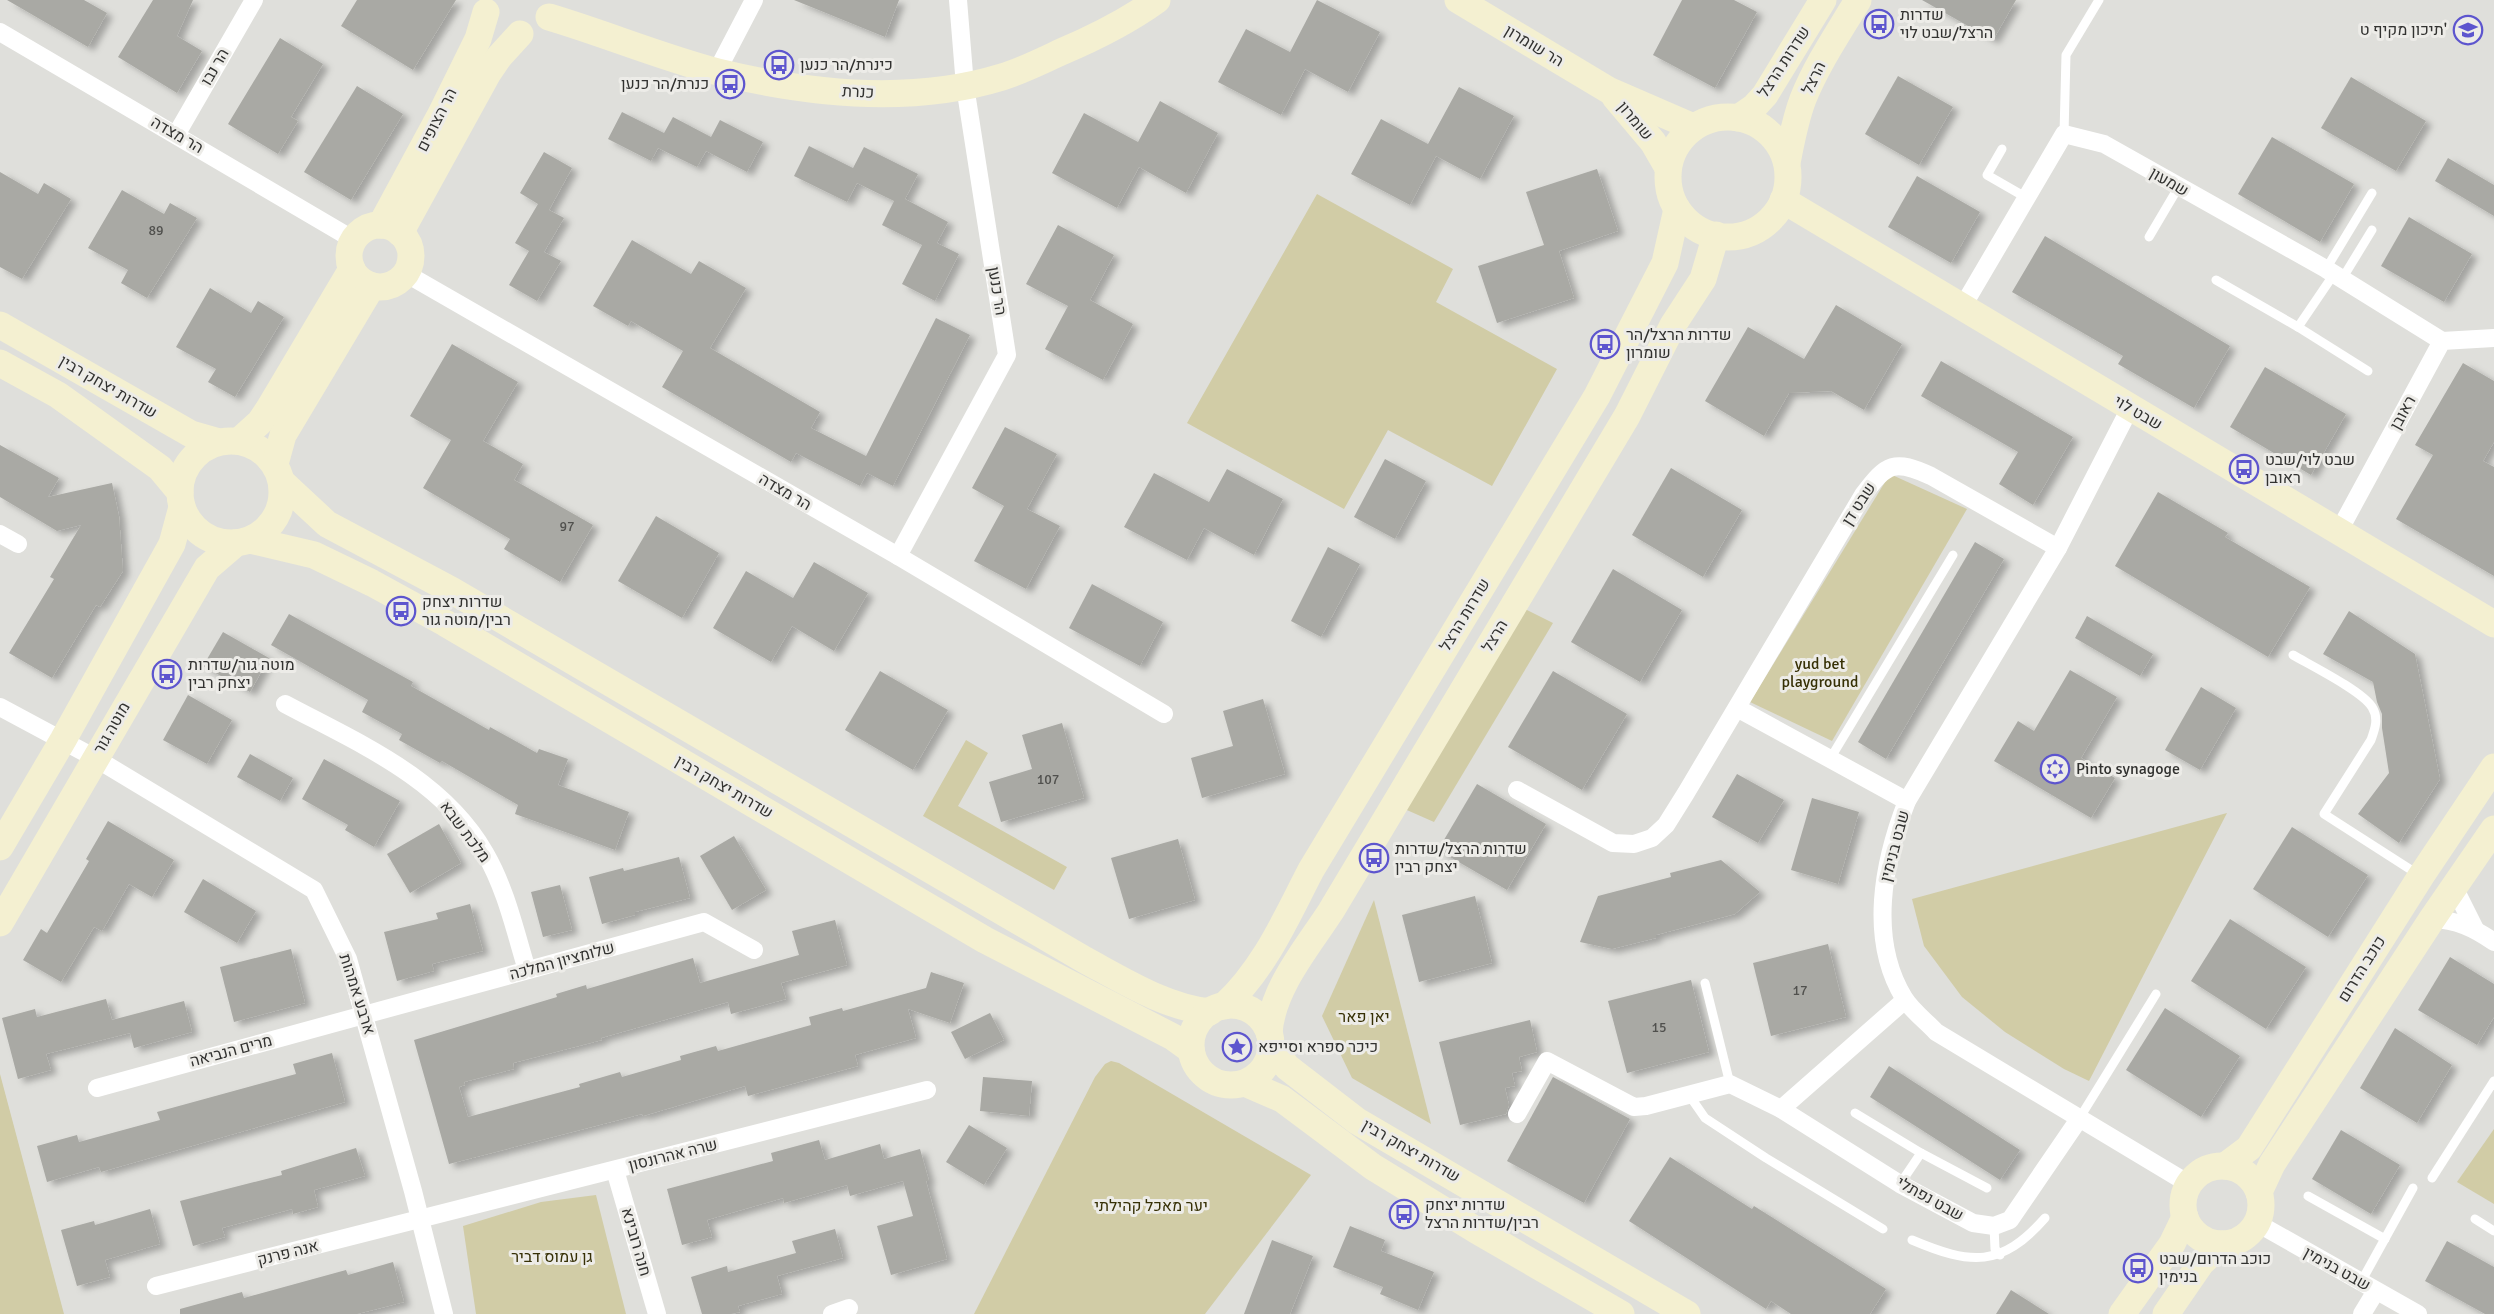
<svg xmlns="http://www.w3.org/2000/svg" width="2494" height="1314" font-family="Signika,Heebo,sans-serif">
<style>
.green{fill:#d1cca6}
.building{fill:#a9a9a4;filter:url(#shadow)}
.lines{fill:none;stroke-linecap:round;stroke-linejoin:round}
.lane{stroke:#fff;stroke-width:9}
.street{stroke:#fff;stroke-width:18}
.secondary{stroke:#f4f0d1;stroke-width:27}
.labels{text-anchor:middle;dominant-baseline:central;stroke-width:6;stroke-linejoin:round;paint-order:stroke}
.number-label{font-size:14px;fill:#50504d}
.poi-label{font-size:16px;fill:#323230;stroke:#edece8;text-anchor:start}
.street-label{font-size:16px;fill:#323230;stroke:#edece8}
.park-label{font-size:16px;fill:#363005;stroke:#edece8}
</style>
<defs>
<filter id="shadow"><feDropShadow dx="6" dy="4" stdDeviation="3" flood-color="#0004"/></filter>
</defs>
<rect width="100%" height="100%" fill="#dfdfdb"/>
<g class="green">
<polygon points="1317,194 1453,269 1436,302 1557,369 1492,486 1388,430 1344,509 1187,423"/>
<polygon points="1890,474 1967,509 1832,741 1750,702"/>
<polygon points="1517,605 1553,623 1434,822 1400,807"/>
<polygon points="966,740 988,753 958,806 1067,867 1054,890 923,816"/>
<polygon points="2227,813 2089,1081 2064,1069 2005,1032 1962,997 1924,946 1912,899"/>
<polygon points="1374,900 1431,1124 1352,1078 1322,1016"/>
<polygon points="1111,1061 1119,1063 1311,1175 1205,1314 974,1314 1095,1077 1105,1064"/>
<polygon points="0,1074 64,1314 0,1314"/>
<polygon points="2494,1129 2494,1204 2457,1182"/>
<polygon points="596,1195 626,1314 476,1314 463,1226 541,1202"/>
</g>
<g class="building">
<polygon points="7,0 84,0 107,13 88,47"/>
<polygon points="153,0 193,0 177,36 202,51 177,93 118,57"/>
<polygon points="357,0 456,0 413,70 341,26"/>
<polygon points="794,0 899,0 885,37"/>
<polygon points="1317,0 1380,32 1348,92 1305,69 1281,115 1218,82 1246,29 1290,52"/>
<polygon points="1682,0 1734,0 1757,12 1715,88 1653,55"/>
<polygon points="1922,0 2016,0 1993,40"/>
<polygon points="280,38 323,64 291,117 298,121 278,154 228,124"/>
<polygon points="1898,76 1953,107 1919,165 1865,134"/>
<polygon points="2351,77 2426,121 2396,171 2321,128"/>
<polygon points="357,86 403,114 351,200 304,172"/>
<polygon points="1459,87 1514,116 1480,179 1436,156 1410,205 1351,174 1381,119 1428,144"/>
<polygon points="1160,101 1218,133 1186,193 1139,167 1117,208 1052,173 1084,113 1138,142"/>
<polygon points="622,112 664,133 673,117 711,137 720,120 763,142 747,172 706,151 697,167 658,148 651,161 608,139"/>
<polygon points="2272,137 2354,184 2320,242 2238,194"/>
<polygon points="809,146 853,168 864,147 918,174 905,199 948,222 937,243 959,254 935,301 902,284 922,245 882,225 894,201 857,183 847,202 794,176"/>
<polygon points="544,152 572,168 549,210 564,218 544,252 561,261 537,301 509,285 529,251 515,243 538,204 520,193"/>
<polygon points="2448,158 2494,185 2494,216 2435,181"/>
<polygon points="1597,169 1618,231 1559,251 1574,298 1497,323 1478,266 1544,245 1526,192"/>
<polygon points="0,172 38,194 44,183 71,199 22,279 0,267"/>
<polygon points="1917,176 1980,212 1951,263 1888,227"/>
<polygon points="122,190 164,214 170,203 197,218 147,298 121,283 128,270 88,248"/>
<polygon points="2409,217 2472,254 2444,302 2381,266"/>
<polygon points="1058,225 1114,255 1090,300 1133,324 1103,380 1045,349 1068,306 1026,284"/>
<polygon points="2045,236 2230,346 2194,408 2118,364 2123,356 2012,292"/>
<polygon points="632,240 691,274 699,261 746,288 710,348 820,412 811,428 866,456 936,318 970,335 893,486 867,473 860,486 796,453 791,462 662,387 683,351 631,321 628,326 593,306"/>
<polygon points="210,288 251,313 258,301 284,317 235,397 208,382 216,369 176,347"/>
<polygon points="1836,305 1902,344 1864,410 1831,391 1789,393 1764,436 1705,401 1748,327 1804,359"/>
<polygon points="452,344 518,382 483,441 523,464 514,480 593,525 560,582 504,549 510,539 423,488 451,440 410,416"/>
<polygon points="1941,361 2073,437 2033,505 1999,484 2018,452 1921,396"/>
<polygon points="2463,363 2494,381 2494,442 2483,461 2494,467 2494,576 2396,519 2433,455 2415,445"/>
<polygon points="2265,367 2346,414 2311,475 2230,427"/>
<polygon points="1005,427 1057,454 1027,509 1060,526 1026,589 974,561 1004,506 972,488"/>
<polygon points="0,445 59,478 48,497 112,483 119,516 123,571 100,607 96,605 52,678 9,653 54,579 50,577 81,525 57,531 0,497"/>
<polygon points="1385,459 1426,481 1395,539 1354,517"/>
<polygon points="1671,468 1742,510 1703,577 1632,535"/>
<polygon points="1227,469 1283,499 1254,555 1204,528 1187,560 1124,527 1154,473 1209,502"/>
<polygon points="2158,492 2228,533 2225,537 2310,587 2268,657 2115,566"/>
<polygon points="656,516 719,553 682,618 618,581"/>
<polygon points="1975,542 2004,559 1886,759 1858,742"/>
<polygon points="1328,547 1360,564 1321,637 1291,621"/>
<polygon points="814,562 868,593 834,651 792,626 771,662 713,628 746,571 793,598"/>
<polygon points="1613,569 1682,610 1640,682 1571,642"/>
<polygon points="1092,584 1163,622 1140,666 1069,628"/>
<polygon points="2349,611 2415,654 2440,779 2399,843 2358,814 2389,773 2382,728 2382,714 2377,702 2373,682 2323,654"/>
<polygon points="289,614 413,682 411,686 489,730 490,727 537,753 539,749 568,759 558,785 629,812 615,850 515,814 518,805 442,761 440,763 399,740 402,734 362,712 368,700 271,645"/>
<polygon points="2087,616 2153,654 2140,676 2075,638"/>
<polygon points="223,632 269,658 250,692 203,666"/>
<polygon points="2070,670 2117,697 2081,758 2115,778 2091,818 1994,761 2018,721 2034,731"/>
<polygon points="880,671 948,710 913,770 845,730"/>
<polygon points="1553,671 1627,714 1582,790 1508,747"/>
<polygon points="2201,687 2236,708 2200,770 2165,750"/>
<polygon points="188,695 232,720 207,764 163,740"/>
<polygon points="1263,699 1285,774 1202,798 1191,758 1233,746 1223,711"/>
<polygon points="1062,723 1084,798 1001,822 989,782 1032,769 1022,735"/>
<polygon points="250,754 293,778 280,801 237,777"/>
<polygon points="324,759 400,801 374,847 345,830 348,825 302,799"/>
<polygon points="1737,774 1784,800 1758,843 1712,817"/>
<polygon points="1477,784 1546,824 1507,890 1438,850"/>
<polygon points="1812,798 1859,812 1838,884 1791,870"/>
<polygon points="108,821 174,860 152,897 129,884 102,931 94,927 61,982 23,960 41,929 47,933 89,861 86,859"/>
<polygon points="439,824 461,863 410,893 387,854"/>
<polygon points="2292,827 2368,875 2328,937 2253,889"/>
<polygon points="734,836 766,890 732,910 700,856"/>
<polygon points="1178,839 1195,900 1129,919 1111,858"/>
<polygon points="679,857 690,898 635,912 635,915 602,924 589,877 623,868 624,871"/>
<polygon points="1721,860 1760,892 1735,914 1656,935 1656,938 1612,949 1580,942 1598,896 1671,877 1670,873"/>
<polygon points="203,879 256,911 237,943 184,912"/>
<polygon points="560,885 572,930 543,937 531,892"/>
<polygon points="1475,896 1492,963 1419,982 1402,915"/>
<polygon points="470,904 483,951 432,964 434,971 397,981 384,932 438,919 436,913"/>
<polygon points="2230,919 2306,967 2266,1029 2191,981"/>
<polygon points="835,920 847,965 781,983 786,999 731,1014 728,1002 601,1038 602,1040 513,1063 514,1069 464,1082 465,1085 459,1087 468,1117 580,1087 579,1084 620,1072 622,1077 681,1060 680,1056 716,1046 718,1051 811,1025 809,1017 842,1008 843,1011 926,988 931,972 964,983 950,1023 908,1009 916,1038 855,1055 858,1066 748,1096 745,1086 643,1116 642,1114 449,1164 414,1040 557,997 556,994 586,985 587,989 693,958 700,983 799,955 792,931"/>
<polygon points="1828,944 1846,1017 1771,1036 1753,963"/>
<polygon points="291,949 305,1003 234,1022 220,967"/>
<polygon points="2450,957 2494,984 2494,1017 2477,1045 2418,1010"/>
<polygon points="1691,980 1709,1052 1627,1073 1608,1001"/>
<polygon points="106,999 112,1020 184,1001 192,1032 134,1048 130,1033 46,1054 51,1070 18,1079 2,1018 35,1009 37,1017"/>
<polygon points="2165,1008 2240,1056 2201,1117 2126,1070"/>
<polygon points="990,1013 1004,1040 965,1059 951,1032"/>
<polygon points="1530,1020 1537,1052 1519,1057 1522,1071 1512,1073 1515,1086 1505,1088 1509,1105 1506,1114 1460,1125 1439,1042"/>
<polygon points="2395,1028 2452,1065 2417,1123 2360,1088"/>
<polygon points="332,1053 345,1102 101,1172 99,1167 47,1182 37,1146 77,1135 79,1142 160,1120 157,1112 296,1074 293,1064"/>
<polygon points="1889,1066 2020,1150 2000,1180 1870,1097"/>
<polygon points="983,1077 1032,1081 1029,1116 980,1111"/>
<polygon points="1553,1077 1630,1119 1584,1203 1507,1161"/>
<polygon points="969,1125 1007,1148 984,1185 946,1162"/>
<polygon points="2341,1130 2400,1165 2371,1214 2312,1179"/>
<polygon points="819,1140 825,1160 880,1144 884,1159 920,1149 929,1181 926,1181 947,1259 891,1275 877,1226 913,1216 903,1181 850,1196 847,1185 784,1203 783,1198 707,1220 712,1237 682,1245 667,1189 773,1161 771,1153"/>
<polygon points="356,1148 365,1176 314,1190 318,1207 293,1214 292,1209 222,1228 225,1237 193,1246 180,1201 282,1175 281,1171"/>
<polygon points="1670,1157 1752,1209 1754,1206 1886,1289 1870,1314 1791,1314 1771,1301 1766,1309 1629,1221"/>
<polygon points="150,1209 160,1244 105,1260 110,1277 77,1286 61,1230 94,1221 95,1225"/>
<polygon points="1350,1226 1385,1240 1381,1251 1434,1272 1418,1310 1380,1294 1383,1287 1333,1267"/>
<polygon points="835,1229 843,1258 777,1276 782,1294 738,1306 740,1312 731,1314 702,1314 691,1277 727,1266 728,1272 796,1253 792,1241"/>
<polygon points="1272,1240 1313,1256 1290,1314 1244,1314"/>
<polygon points="2447,1241 2494,1267 2494,1314 2485,1314 2425,1281"/>
<polygon points="393,1262 404,1302 373,1310 357,1314 180,1314 180,1309 242,1292 244,1298 346,1270 348,1275"/>
<polygon points="2011,1290 2049,1314 1996,1314"/>
</g>
<g class="lines">
<g class="lane">
<polyline points="2064,134 2066,55 2099,0"/>
<polyline points="2002,149 1987,175 2027,198"/>
<polyline points="2149,237 2175,193 2180,188"/>
<polyline points="2326,269 2372,193"/>
<polyline points="2334,274 2298,327 2368,371"/>
<polyline points="2342,279 2372,230"/>
<polyline points="2216,280 2298,327"/>
<path d="M2293,655C2312,666 2362,691 2372,707C2379,718 2375,729 2371,740L2324,814L2419,875"/>
<polyline points="1830,759 1953,555"/>
<polyline points="1705,983 1730,1084"/>
<polyline points="1689,1095 1705,1118 1766,1158 1883,1229"/>
<polyline points="1855,1113 1921,1153 1987,1188"/>
<polyline points="2079,1119 2156,994"/>
<polyline points="2432,1178 2494,1081"/>
<polyline points="1900,1184 1921,1153"/>
<polyline points="2308,1196 2385,1239"/>
<polyline points="2475,1219 2494,1231"/>
<polyline points="1994,1226 1995,1249 2000,1255"/>
<path d="M1912,1240C1971,1265 2001,1268 2045,1218"/>
<polyline points="2361,1282 2413,1188"/>
</g>
<g class="street">
<polyline points="0,32 354,240"/>
<polyline points="717,71 754,0"/>
<polyline points="176,135 254,0"/>
<polyline points="405,273 898,556 1164,714"/>
<polyline points="1963,306 2064,134 2104,144 2326,269 2442,341"/>
<path d="M2130,408L2058,548L1907,801C1883,862 1868,939 1904,998C1912,1011 1926,1021 1936,1032L2189,1184"/>
<polyline points="2339,531 2442,341 2494,338"/>
<polyline points="0,534 18,544"/>
<polyline points="898,556 1007,355 965,86 958,0"/>
<path d="M285,704C358,743 442,778 485,853C506,889 515,931 527,970"/>
<polyline points="0,707 95,758 314,890 348,959 413,1191 444,1314"/>
<polyline points="1737,708 1907,801"/>
<path d="M1517,790L1613,843L1634,844L1652,838L1666,825L1686,793L1863,495C1887,463 1894,459 1931,476L2058,548"/>
<polyline points="2454,887 2475,929"/>
<path d="M2432,919C2457,920 2474,928 2494,942"/>
<polyline points="97,1088 704,922 754,950"/>
<polyline points="1781,1109 1905,1000"/>
<polyline points="1517,1114 1547,1061 1634,1107 1646,1106 1730,1084 1781,1109 1900,1184 1973,1223 1994,1226 2010,1220 2079,1119"/>
<polyline points="615,1170 657,1314"/>
<polyline points="2257,1223 2418,1314"/>
<polyline points="156,1286 927,1090"/>
<polyline points="832,1314 849,1308"/>
<polyline points="2362,1314 2376,1291"/>
</g>
<g class="secondary">
<polyline points="1458,0 1610,91 1693,127"/>
<path d="M549,17C606,34 661,57 718,72C809,94 911,105 1002,77C1022,71 1042,61 1061,52C1094,38 1128,21 1157,0"/>
<polyline points="1615,97 1653,142 1668,168"/>
<circle cx="1728" cy="177" r="60"/>
<polyline points="1738,118 1754,107 1765,95 1823,0"/>
<path d="M1787,163C1791,142 1795,120 1803,99C1817,64 1839,32 1858,0"/>
<polyline points="1783,200 2494,624"/>
<polyline points="381,225 441,114 478,39 486,12"/>
<circle cx="380" cy="256" r="31"/>
<polyline points="400,233 488,73 499,57 520,34"/>
<polyline points="0,325 191,434 219,442"/>
<polyline points="0,363 58,395 160,468 180,492"/>
<circle cx="231" cy="492" r="51"/>
<polyline points="239,441 260,422 270,407 352,269"/>
<polyline points="275,464 283,435 372,286"/>
<path d="M282,482L327,524L451,590L1085,960C1124,981 1165,1007 1210,1012"/>
<polyline points="250,540 314,555 372,583 445,623 985,940 1173,1037 1191,1050"/>
<polyline points="0,847 63,740 172,544 182,507"/>
<polyline points="0,923 207,568 236,543"/>
<circle cx="1231" cy="1045" r="40"/>
<path d="M1224,1006C1265,968 1286,918 1311,870L1597,396L1665,263L1677,209"/>
<path d="M1269,1032C1273,987 1307,948 1331,911L1627,416L1673,325L1703,279L1716,235"/>
<polyline points="1272,1046 1287,1067 1357,1121 1687,1314"/>
<polyline points="1245,1083 1282,1099 1373,1167 1476,1230 1621,1314"/>
<polyline points="2225,1166 2249,1148 2421,876 2494,767"/>
<circle cx="2222" cy="1205" r="39"/>
<polyline points="2259,1192 2272,1164 2432,919 2494,829"/>
<polyline points="2122,1314 2172,1244 2185,1217"/>
<polyline points="2166,1314 2201,1263 2222,1244"/>
</g>
</g>
<defs>
<g id="bus-ring" transform="scale(1.5)"><circle r="9.5" fill="#edece8" stroke="#5d55ce" stroke-width="1.5"/><path d="M-5-6H5V4H4V6H2V4H-2V6H-4V4H-5ZM-3.5-4V0h7V-4ZM-3.5 1.2v1.5H-2V1.2ZM2 1.2v1.5H3.5V1.2Z" fill="#5d55ce"/></g>
<g id="school-ring" transform="scale(1.5)"><circle r="9.5" fill="#edece8" stroke="#5d55ce" stroke-width="1.5"/><path d="M0-5L7-2L0 1L-7-2ZM-4 1L0 2.5L4 1V4Q0 6-4 4Z" fill="#5d55ce"/></g>
<g id="synagogue-ring" transform="scale(1.5)"><circle r="9.5" fill="#edece8" stroke="#5d55ce" stroke-width="1.5"/><path d="M0-6.5L5.6 3.2H-5.6ZM0 6.5L5.6-3.2H-5.6Z" fill="#5d55ce"/></g>
<g id="sight-ring" transform="scale(1.5)"><circle r="9.5" fill="#edece8" stroke="#5d55ce" stroke-width="1.5"/><path d="M0-6L1.8-2.2L6-1.7L2.9 1.2L3.7 5.4L0 3.3L-3.7 5.4L-2.9 1.2L-6-1.7L-1.8-2.2Z" fill="#5d55ce"/></g>
</defs>
<g fill-rule="evenodd">
<use href="#bus-ring" x="1879" y="24"/>
<use href="#school-ring" x="2468" y="30"/>
<use href="#bus-ring" x="779" y="65"/>
<use href="#bus-ring" x="730" y="84"/>
<use href="#bus-ring" x="1605" y="344"/>
<use href="#bus-ring" x="2244" y="469"/>
<use href="#bus-ring" x="401" y="611"/>
<use href="#bus-ring" x="167" y="674"/>
<use href="#synagogue-ring" x="2055" y="769"/>
<use href="#bus-ring" x="1374" y="858"/>
<use href="#sight-ring" x="1237" y="1047"/>
<use href="#bus-ring" x="1404" y="1214"/>
<use href="#bus-ring" x="2138" y="1268"/>
</g>
<g class="labels">
<g class="number-label">
<text x="156" y="230">89</text>
<text x="567" y="526">97</text>
<text x="1048" y="779">107</text>
<text x="1800" y="990">17</text>
<text x="1659" y="1027">15</text>
</g>
<g class="poi-label">
<text x="1900" y="15">שדרות<tspan x="1900" dy="18">הרצל/שבט לוי</tspan></text>
<text x="2447" y="30" text-anchor="end">תיכון מקיף ט'</text>
<text x="800" y="65">כינרת/הר כנען</text>
<text x="709" y="84" text-anchor="end">כנרת/הר כנען</text>
<text x="1626" y="335">שדרות הרצל/הר<tspan x="1626" dy="18">שומרון</tspan></text>
<text x="2265" y="460">שבט לוי/שבט<tspan x="2265" dy="18">ראובן</tspan></text>
<text x="422" y="602">שדרות יצחק<tspan x="422" dy="18">רבין/מוטה גור</tspan></text>
<text x="188" y="665">מוטה גור/שדרות<tspan x="188" dy="18">יצחק רבין</tspan></text>
<text x="2076" y="769">Pinto synagoge</text>
<text x="1395" y="849">שדרות הרצל/שדרות<tspan x="1395" dy="18">יצחק רבין</tspan></text>
<text x="1258" y="1047">כיכר ספרא וסייפא</text>
<text x="1425" y="1205">שדרות יצחק<tspan x="1425" dy="18">רבין/שדרות הרצל</tspan></text>
<text x="2159" y="1259">כוכב הדרום/שבט<tspan x="2159" dy="18">בנימין</tspan></text>
</g>
<g class="street-label">
<text transform="translate(1534 46) rotate(31)">הר שומרון</text>
<text transform="translate(1784 62) rotate(-57)">שדרות הרצל</text>
<text transform="translate(215 67) rotate(-60)">הר נבו</text>
<text transform="translate(1814 78) rotate(-64)">הרצל</text>
<text transform="translate(858 92) rotate(3)">כנרת</text>
<text transform="translate(437 120) rotate(-63)">הר הצופים</text>
<text transform="translate(1635 121) rotate(50)">שומרון</text>
<text transform="translate(177 135) rotate(30)">הר מצדה</text>
<text transform="translate(2169 182) rotate(30)">שמעון</text>
<text transform="translate(997 291) rotate(81)">הר כנען</text>
<text transform="translate(108 387) rotate(30)">שדרות יצחק רבין</text>
<text transform="translate(2138 413) rotate(30)">שבט לוי</text>
<text transform="translate(2403 413) rotate(-61)">ראובן</text>
<text transform="translate(785 492) rotate(30)">הר מצדה</text>
<text transform="translate(1859 504) rotate(-57)">שבט דן</text>
<text transform="translate(1465 615) rotate(-59)">שדרות הרצל</text>
<text transform="translate(1495 636) rotate(-59)">הרצל</text>
<text transform="translate(112 728) rotate(-60)">מוטה גור</text>
<text transform="translate(724 787) rotate(30)">שדרות יצחק רבין</text>
<text transform="translate(465 832) rotate(53)">מלכת שבא</text>
<text transform="translate(1895 846) rotate(-75)">שבט בנימין</text>
<text transform="translate(562 961) rotate(-15)">שלומציון המלכה</text>
<text transform="translate(2362 969) rotate(-58)">כוכב הדרום</text>
<text transform="translate(357 994) rotate(72)">ארבע אמהות</text>
<text transform="translate(231 1051) rotate(-15)">מרים הנביאה</text>
<text transform="translate(1411 1151) rotate(30)">שדרות יצחק רבין</text>
<text transform="translate(673 1155) rotate(-14)">שרה אהרונסון</text>
<text transform="translate(1930 1199) rotate(29)">שבט נפתלי</text>
<text transform="translate(636 1242) rotate(74)">חנה רובינא</text>
<text transform="translate(288 1253) rotate(-14)">אנה פרנק</text>
<text transform="translate(2337 1269) rotate(29)">שבט בנימין</text>
</g>
<g class="park-label">
<text x="1820" y="664">yud bet<tspan x="1820" dy="18">playground</tspan></text>
<text x="1364" y="1017">יאן פאר</text>
<text x="1151" y="1206">יער מאכל קהילתי</text>
<text x="552" y="1257">גן עמוס דביר</text>
</g>
</g>
</svg>
